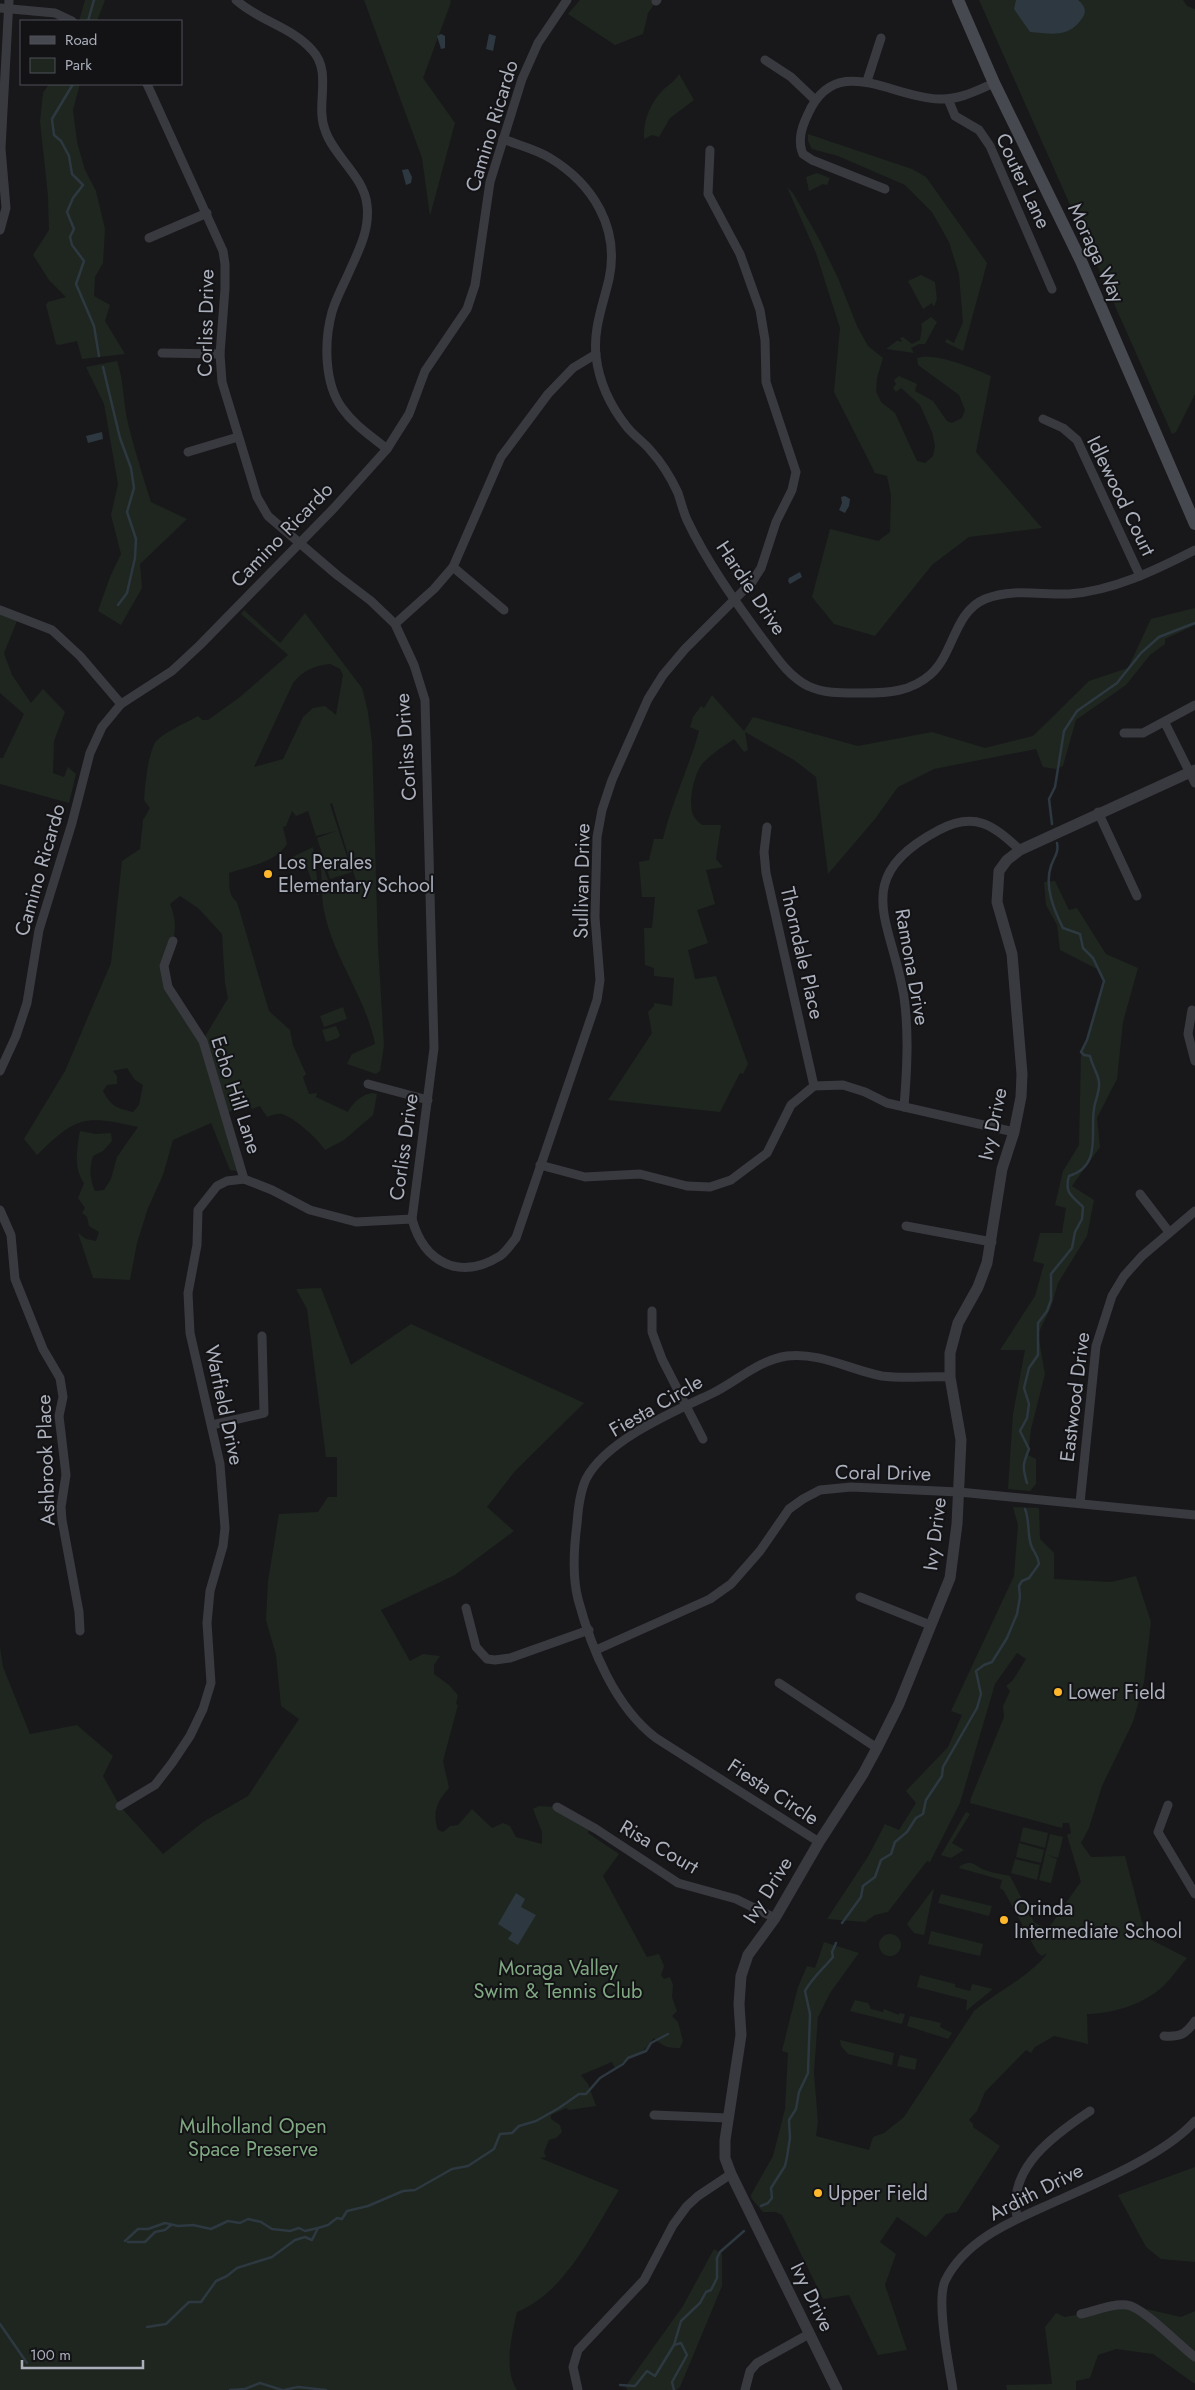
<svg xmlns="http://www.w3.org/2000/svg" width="1195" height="2390" font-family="Jost,sans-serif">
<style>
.green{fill:#1e261f;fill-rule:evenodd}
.water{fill:#2d3840}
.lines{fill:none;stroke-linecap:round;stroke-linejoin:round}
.stream{stroke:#2d3840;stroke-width:2.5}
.minor{stroke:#393a40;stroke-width:9}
.tertiary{stroke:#393a40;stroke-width:11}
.secondary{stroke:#474950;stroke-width:12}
.poi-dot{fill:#ffb82c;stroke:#131316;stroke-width:2}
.labels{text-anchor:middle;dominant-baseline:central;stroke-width:4;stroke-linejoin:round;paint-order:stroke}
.street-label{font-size:20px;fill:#aaafbb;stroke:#131316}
.poi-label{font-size:20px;fill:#aaafbb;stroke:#131316;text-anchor:start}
.park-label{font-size:20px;fill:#80a882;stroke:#131316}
</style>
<rect width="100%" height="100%" fill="#18181b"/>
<g class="green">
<polygon points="85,0 105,0 97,21 79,21"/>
<polygon points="364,0 450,0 451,2 423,78 455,123 430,216 422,158"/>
<polygon points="580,0 657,0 648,13 643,34 615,45 568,14"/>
<polygon points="979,0 1183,0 1187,6 1195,9 1195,394 1176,432 1172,434"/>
<path d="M679,74L694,100L670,118L659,137L652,135L644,139C643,120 651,101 665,88C671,83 675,81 679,74Z"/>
<polygon points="49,84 80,84 73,110 77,142 85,170 96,191 105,229 103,263 95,277 94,296 110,305 105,321 125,354 82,359 77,341 59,345 56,344 46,305 48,302 66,297 49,280 33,255 49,230 48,196 40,121 43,93"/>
<polygon points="808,134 912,169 926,177 987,263 963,351 945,342 947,339 954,343 963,322 959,274 949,242 932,212 905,185 838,156 812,149 808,141"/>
<polygon points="817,173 830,178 827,185 823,184 809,191 806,177"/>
<path d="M787,187L793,193L819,239L838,278L857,326L868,346L883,358L877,378L876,391L881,402L895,413L917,461L925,463L933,456L935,446L932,432L920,405L901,388L896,392L893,388L896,384L894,380L899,376L917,384L915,391L933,401L947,421L952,423L962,418L965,410L959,395L918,365L917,358C935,352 973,368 991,376L976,452L1042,528L969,537L932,565L875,636L834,624L812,597L830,529L878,541L890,532L891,495L887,476L875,473L834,392L840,328L816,253Z"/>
<polygon points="921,275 935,282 937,299 934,307 932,303 923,309 908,281"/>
<polygon points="931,317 937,322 925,344 919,344 911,348 914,353 886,349 898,340 899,342 902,341 900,338 903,337 912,344 920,340 922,327 921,324"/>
<path d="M117,361C124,382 123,402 128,423C134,449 143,476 151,502L187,519L140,564L142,588L121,625L98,611L110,577L121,554L111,515L118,484L104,404L86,367Z"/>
<path d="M1195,608V625L1165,639V644L1150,655L1126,685L1076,720L1063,766L1056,769L1043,767L1036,749L934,769L898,787L875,819L828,874L816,777L794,760L745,732L748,750L744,752L734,739C724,746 711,754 703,763C694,773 687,805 694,817C696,820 700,823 702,825H721L716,859L723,867L706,870L715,904L697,910L708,943L688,950L695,979L716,976L748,1064L743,1074L740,1073L720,1112L608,1100L652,1033L648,1012L654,1006V1003L672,1006L674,978L654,976V968L645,965L644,928H652L655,897H642L639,862L649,860L654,839H663C672,801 689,768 699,731L690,727L693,717L701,706L704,708L712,695L744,731L753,717L858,746L932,732L985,748L1033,736L1089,681L1128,668L1151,619Z"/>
<polygon points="0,610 19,616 4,653 12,675 31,703 43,689 65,712 54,741 53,773 64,777 68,767 76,774 69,803 0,784 0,758 3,758 24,714 0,693"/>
<path d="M244,610L280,643L305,613L362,688L368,712L372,742L378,946L384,1046L380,1071L376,1074L347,1064L352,1054L375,1044C366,998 335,960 325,915C321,900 322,882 321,866H323L333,894L358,887L332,803L330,804L352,872L330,879L317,838L336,831L316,836L308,811L296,816L292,811L286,826L283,827L287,844C276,862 248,867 229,873C230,883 227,894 237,902L269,1011L290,1030L293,1045L306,1074L303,1077L309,1094L317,1093L316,1097L348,1112C352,1103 366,1090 377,1094L373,1115L344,1140L325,1150C318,1139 295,1118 282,1114C277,1113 272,1115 267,1117L260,1106L252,1109L246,1099L241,1102V1108L228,1112L242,1172L230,1170L211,1123L173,1140L163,1175L148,1208L137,1243L130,1280L93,1278L78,1233L86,1239L96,1241L99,1232L89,1226L87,1217L82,1213L85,1208L78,1198L84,1183C73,1168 77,1148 80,1131L96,1134L111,1133L112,1141L103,1151L93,1156C89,1169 90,1180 95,1191L104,1190L111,1179L117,1157L138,1127C84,1115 77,1116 37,1155L24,1139L65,1071L111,963L122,861L140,849L143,820L150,808L144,800C145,786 148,754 155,743C160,734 188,722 198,716L202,720H208L240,697L288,655L241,614ZM330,664L340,669L343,675L336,715L325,706L313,708L303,717L283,759L254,767L293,683C304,670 313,666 330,664ZM180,896L198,908L222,934L225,983L228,998L203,1040L178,1001L164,966C173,941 180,930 170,904ZM127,1068L135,1080L143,1085L139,1105L133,1112C116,1108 111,1106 103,1091L107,1085L117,1084V1076L113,1071Z"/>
<polygon points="313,847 319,895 317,895 303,857 284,861"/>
<polygon points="1055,881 1069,910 1077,908 1106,954 1138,968 1123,1022 1117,1079 1097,1118 1100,1147 1072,1186 1094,1200 1087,1236 1058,1283 1051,1307 1038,1334 1045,1374 1031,1429 1028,1455 1036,1459 1036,1484 1030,1491 1008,1489 1013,1414 1025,1350 1000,1350 1035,1296 1044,1264 1033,1261 1040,1233 1062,1233 1066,1208 1055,1205 1063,1171 1079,1145 1081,1052 1087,1040 1104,982 1097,969 1060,950 1057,925 1046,905 1044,882"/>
<polygon points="343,1007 347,1019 324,1027 320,1016"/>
<polygon points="336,1026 340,1035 338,1038 326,1042 322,1030"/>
<path d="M321,1288L351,1365L411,1324L584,1403L515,1471L487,1507L514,1531L455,1575L381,1610L410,1661L423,1654L440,1656L434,1665V1674L449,1685L458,1695L456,1704L458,1705L443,1761L449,1788C437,1801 432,1813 438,1830L443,1832L450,1826L458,1825L472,1809L492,1828L503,1823L510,1826L516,1837L542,1844V1832L533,1809L539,1806L557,1807L590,1826L588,1833L619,1854L603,1876L647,1957L659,1954L664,1966L661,1975L664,1979L670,1977L673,1985L672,1997L677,2011L672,2016L678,2022L683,2041L680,2048C668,2048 663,2047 654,2038L642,2052L628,2058L615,2068L612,2062L581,2075L588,2084L596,2106L569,2110L566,2108L551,2115V2119L560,2125L562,2132L556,2138L549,2140L544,2152L546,2157L540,2158L619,2190C592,2233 566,2292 517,2312C512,2335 503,2369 517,2390H0V1647L3,1667L30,1734L77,1725L113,1756L103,1776L120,1806L163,1854L203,1822L248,1796L299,1719L281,1706L276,1655L266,1620L268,1581L279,1514L318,1512L328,1497H337V1457H326L307,1309L296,1289Z"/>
<path d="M1013,1507L1039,1508L1040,1539L1054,1553V1579L1111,1582L1136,1576L1151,1622L1144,1682L1133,1722L1102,1786L1089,1828L1081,1843L1091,1857L1125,1856L1146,1937L1187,1958C1178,1968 1170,1981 1159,1990C1140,2005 1111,2014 1087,2014L1088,2044L1054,2036L1035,2047L1031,2053L1026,2050L985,2092L977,2111L969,2120L973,2124V2127L1000,2146L957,2212L946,2214L926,2237L897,2217L880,2242L896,2254L885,2285L907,2350L878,2355L849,2295L823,2299L782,2215L776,2212H763L751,2198V2195L773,2156L785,2109L788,2053L782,2051L798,1987L807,1966L815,1968L824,1942L859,1953L830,1993L818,2017L814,2073L818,2122L816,2136L869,2150L873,2137L884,2133L904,2117L974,2011C993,1994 1035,1973 1047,1953L1042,1956L1037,1952L1004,1891L1000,1888L1002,1880L959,1868L960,1866C974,1859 972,1865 985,1870C993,1873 1002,1874 1010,1876L1034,1922L1047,1929C1050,1928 1075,1889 1081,1882L1067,1835L1071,1833L1069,1823H1063L1062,1828L970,1803L971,1798L1004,1717L1003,1706L1010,1691L1006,1686L1013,1680L1026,1659L1017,1653L995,1684L960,1803L930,1862L927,1861L888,1912L875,1915L865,1922L827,1919L869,1855L885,1824L899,1830L916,1803L906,1791L948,1747L962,1715L951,1711L1014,1576L1018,1525Z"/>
<polygon points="966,1812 970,1814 952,1843 964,1850 951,1858 941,1855"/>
<polygon points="1023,1827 1048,1833 1045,1848 1020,1841"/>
<polygon points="1050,1834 1063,1837 1058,1858 1047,1855 1057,1859 1051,1883 1039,1880"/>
<polygon points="1019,1843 1044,1850 1041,1863 1016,1857"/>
<polygon points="1015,1859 1040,1865 1037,1880 1011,1873"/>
<polygon points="934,1888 924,1935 914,1933 907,1924"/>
<polygon points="941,1894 992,1906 989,1916 938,1903"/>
<polygon points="931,1931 983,1944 980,1956 928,1944"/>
<circle cx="890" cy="1945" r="11"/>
<polygon points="920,1975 955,1984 955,1987 970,1991 972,1984 993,1989 966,2011 967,2000 917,1987"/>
<polygon points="855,2000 868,2003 871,2009 883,2012 884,2009 899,2015 899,2013 905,2014 902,2024 850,2011"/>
<polygon points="910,2016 941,2023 940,2027 952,2033 948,2039 907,2026"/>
<polygon points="840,2040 894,2053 892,2065 848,2054 841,2046"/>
<polygon points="900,2055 917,2059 915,2070 897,2066"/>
<polygon points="1195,2167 1195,2262 1161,2259 1146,2247 1118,2195"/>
<polygon points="714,2249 722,2254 722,2286 680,2387 676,2390 628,2390 625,2387 683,2306"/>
<polygon points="1129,2305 1181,2317 1195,2311 1195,2384 1153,2354 1116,2349 1098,2355 1090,2378 1076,2381 1076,2390 1007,2390 1006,2385 1052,2384 1045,2327 1056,2313 1065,2317"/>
</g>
<g class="water">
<path d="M1016,0H1078C1084,5 1087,10 1083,17C1070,38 1052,34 1030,32L1014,9Z"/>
<polygon points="441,34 445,36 445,48 441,49 437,36"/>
<polygon points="489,34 496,36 493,51 486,49"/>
<polygon points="408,169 412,177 411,183 406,185 402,170"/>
<polygon points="102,432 103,439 88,443 86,436"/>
<polygon points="845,496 850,499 849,506 845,513 839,510 842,503 841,497"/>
<polygon points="800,572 802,577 790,584 788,581 789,578"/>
<polygon points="516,1893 525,1899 521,1907 536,1915 518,1945 508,1939 512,1933 498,1924"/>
</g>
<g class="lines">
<g class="stream">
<polyline points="88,21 94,0"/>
<polyline points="73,84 52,119 54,135 61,141 69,156 72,174 83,185 73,198 67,212 74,229 70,237 72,245 84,261 76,284 94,326 99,356"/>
<polyline points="103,367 120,438 131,468 134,488 127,512 136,539 135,558 127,593 118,605"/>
<polyline points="1052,824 1049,799 1055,787 1064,731 1077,711 1117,683 1141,653 1159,637 1195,623"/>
<path d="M1027,1483C1022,1466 1023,1464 1029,1449L1020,1431L1027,1418L1029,1404L1024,1388L1029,1368L1038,1355V1323L1047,1311L1051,1300V1274L1072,1248L1075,1232L1082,1219L1083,1207C1072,1196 1064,1193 1069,1176C1102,1166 1090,1134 1094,1109C1095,1100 1100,1092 1099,1082C1098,1074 1092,1065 1090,1056L1084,1055L1081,1052L1087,1040L1104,981L1093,958L1083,948L1080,934L1063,928C1054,910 1044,886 1051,866C1054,857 1059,853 1057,843"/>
<path d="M842,1923L861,1897L863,1886L875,1877L881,1860L891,1854L895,1842L907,1832L916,1818L923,1814L926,1800L942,1776L943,1767L977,1708L981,1694L976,1671L984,1665L992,1662L1007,1638L1017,1614L1020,1597L1019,1586L1022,1581L1029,1578L1039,1564C1038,1555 1034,1553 1031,1545C1027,1533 1030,1521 1025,1509"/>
<path d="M761,2206L768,2203L772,2198L771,2188L785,2166L787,2157L790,2138L789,2120L796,2109L799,2092L808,2073L810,2014L805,1991C812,1978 823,1969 833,1957L832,1952L836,1943"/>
<polyline points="125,2241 138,2229 148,2229 165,2223 178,2226 193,2225 211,2229 228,2221 240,2223 248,2219 261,2222 272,2229 290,2231 299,2228 305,2231 318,2228"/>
<polyline points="128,2242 145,2242 155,2232 165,2230 171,2225"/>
<polyline points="0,2324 27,2363"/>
<polyline points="147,2327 166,2324 189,2302 201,2302 216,2281 227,2276 237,2268 272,2257 295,2240 305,2237 312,2240 318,2228 328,2225 337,2218 342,2219 347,2211 368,2206 403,2191 415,2190 452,2169 468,2166 494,2149 500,2134 512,2133 519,2126 536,2121 559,2108 579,2094 586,2094 600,2078 623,2064 628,2058 646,2051 651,2043 668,2034"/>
<polyline points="674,2345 681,2343 687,2355 672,2382 674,2390"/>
<polyline points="620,2385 635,2386 647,2371 655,2376 674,2345 681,2321 700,2303 706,2292 711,2290 717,2278 717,2258 720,2252 744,2231"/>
<polyline points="230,2390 245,2389 260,2383 282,2390"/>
<polyline points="284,2390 298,2387 326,2390"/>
</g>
<g class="minor">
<path d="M236,0C259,21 292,27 312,50C333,72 315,104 325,130C334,157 364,176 367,205C370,229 359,250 350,270C344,284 336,298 332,312C324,341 324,383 342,408C354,425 371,436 387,449"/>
<polyline points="656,1 657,0"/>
<polyline points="0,8 55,13 72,21"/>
<polyline points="765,60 791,77 814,99"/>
<polyline points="867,81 881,38"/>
<path d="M147,84L223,251L225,264V289L220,354L222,382L257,497L268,516L337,575L371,601L395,624L414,665L425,700L434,1048L412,1219C424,1263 460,1281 500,1256C506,1252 511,1244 516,1238L597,1000L600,980L595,917L597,837L602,810L612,780L648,699L663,675L685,649L752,582L761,568L776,522L792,490L796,472L766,382L765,340L760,310L740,254L708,194L710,150"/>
<polyline points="948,99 955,116 979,130 990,146 1052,289"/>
<path d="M503,139C518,145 536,149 550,158C593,184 620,228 609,279C603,305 593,329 596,356C599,382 611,407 627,427C634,436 644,442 651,451C662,463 671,478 678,493C681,502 683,511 687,520C707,562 734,600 762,638C776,656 787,675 808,686C825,694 844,693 863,693C888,693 911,692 931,674C954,653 954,612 985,599C1013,588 1040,595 1069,594C1113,591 1156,570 1195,550"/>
<path d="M885,189L812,160L803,154C797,141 802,126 808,114C836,51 892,98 939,99C959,100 976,91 994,83"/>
<polyline points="0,230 6,208 1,148 9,0"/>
<polyline points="149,238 207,213"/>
<polyline points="162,353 220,354"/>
<polyline points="1043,419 1063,428 1077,440 1140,576"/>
<polyline points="188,452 238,437"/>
<polyline points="453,567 504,610"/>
<polyline points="0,610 52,630 80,656 121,704"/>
<polyline points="395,624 434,589 453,567 501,457 548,394 573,368 596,354"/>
<polyline points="1165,723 1195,783"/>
<polyline points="1124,733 1143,733 1195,705"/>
<polyline points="1098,812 1137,896"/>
<polyline points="767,827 764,852 766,873 814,1086"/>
<polyline points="173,941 164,966 168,987 203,1041 244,1179"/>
<polyline points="1192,1010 1188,1034 1195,1061"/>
<polyline points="0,1071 16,1036 27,1003 39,930 72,823 90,753 102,727 121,704 172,671 200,645 334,508 387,449 409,414 425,371 467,309 475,285 490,182 522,79 538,43 567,0"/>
<polyline points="368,1084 428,1100"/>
<path d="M904,1107C907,1070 909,1033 904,997C892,921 848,878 939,830C975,811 993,825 1020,850"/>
<polyline points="540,1165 585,1177 640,1174 687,1186 710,1187 731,1180 767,1153 791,1105 814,1086 843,1085 865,1092 887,1103 1014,1132"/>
<polyline points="1140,1194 1169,1232"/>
<polyline points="0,1210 11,1235 15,1279 43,1349 60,1378 63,1397 59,1416 66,1475 61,1507 62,1520 79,1612 80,1631"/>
<polyline points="906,1226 992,1242"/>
<polyline points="652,1311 652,1332 662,1359 703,1439"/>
<polyline points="212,1425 264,1413 262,1336"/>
<polyline points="1080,1503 1096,1346 1112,1296 1124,1276 1142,1256 1195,1211"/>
<polyline points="860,1597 930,1625"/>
<polyline points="466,1608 476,1647 487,1659 495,1660 510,1658 589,1630"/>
<polyline points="596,1650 710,1599 731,1584 760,1551 789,1509 803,1499 820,1490 851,1487 959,1492 1195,1515"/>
<polyline points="779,1683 877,1748"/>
<polyline points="1168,1805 1158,1832 1195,1894"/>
<polyline points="120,1806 155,1785 172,1763 190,1736 203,1709 211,1683 207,1623 210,1591 223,1546 225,1528 220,1464 190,1333 188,1293 197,1245 198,1210 217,1186 227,1181 244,1179 272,1190 310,1210 356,1222 412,1219"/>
<polyline points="557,1807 596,1829 678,1883 736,1899 775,1918"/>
<path d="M819,1842L656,1738C615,1707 591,1648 578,1599C572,1576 574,1547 577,1524C578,1509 580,1492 586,1479C606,1440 675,1411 713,1393C737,1381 759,1360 787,1356C819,1352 851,1370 882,1376C904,1379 928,1376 950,1377"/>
<path d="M1164,2036C1180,2037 1185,2035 1195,2021"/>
<polyline points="654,2115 727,2118"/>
<path d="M1017,2217C1007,2168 1054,2135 1090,2111"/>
<path d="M1081,2314C1095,2311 1113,2303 1127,2305C1143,2307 1180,2346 1195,2357"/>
<polyline points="578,2390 573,2367 578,2350 644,2280 673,2225 687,2206 698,2196 731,2174"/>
<polyline points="745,2390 750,2371 757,2363 809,2334"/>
<path d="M953,2390C949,2366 936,2301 945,2281C965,2240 1012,2221 1050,2204C1093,2185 1165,2155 1195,2121"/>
</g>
<polyline class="tertiary" points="837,2390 731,2174 725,2158 725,2140 741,2035 739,2004 741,1976 748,1955 775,1918 819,1842 863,1774 877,1748 899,1704 950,1578 957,1524 961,1440 950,1377 950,1353 958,1323 978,1287 987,1263 1002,1169 1014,1132 1021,1097 1022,1074 1012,954 997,902 999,871 1007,860 1020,850 1195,770"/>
<polyline class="secondary" points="958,0 994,83 1081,261 1195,524"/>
</g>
<g class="poi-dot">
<circle cx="268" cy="874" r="5"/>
<circle cx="1058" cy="1692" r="5"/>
<circle cx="1004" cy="1920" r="5"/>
<circle cx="818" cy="2193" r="5"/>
</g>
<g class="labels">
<g class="street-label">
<text transform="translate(492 126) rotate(-73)">Camino Ricardo</text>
<text transform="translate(1023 181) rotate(65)">Couter Lane</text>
<text transform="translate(1096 253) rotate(65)">Moraga Way</text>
<text transform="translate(206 323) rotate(-89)">Corliss Drive</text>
<text transform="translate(1121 496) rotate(64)">Idlewood Court</text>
<text transform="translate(282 535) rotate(-46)">Camino Ricardo</text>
<text transform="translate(751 588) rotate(56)">Hardie Drive</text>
<text transform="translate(406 747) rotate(-94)">Corliss Drive</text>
<text transform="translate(40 870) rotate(-74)">Camino Ricardo</text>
<text transform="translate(582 881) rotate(-89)">Sullivan Drive</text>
<text transform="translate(802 953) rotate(77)">Thorndale Place</text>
<text transform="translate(912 967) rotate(80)">Ramona Drive</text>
<text transform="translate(236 1095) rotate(72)">Echo Hill Lane</text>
<text transform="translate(993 1124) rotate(-78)">Ivy Drive</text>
<text transform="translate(404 1147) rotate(-82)">Corliss Drive</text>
<text transform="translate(1075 1397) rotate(-83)">Eastwood Drive</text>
<text transform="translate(224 1405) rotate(78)">Warfield Drive</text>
<text transform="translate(656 1406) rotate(-30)">Fiesta Circle</text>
<text transform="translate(46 1460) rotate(-92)">Ashbrook Place</text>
<text transform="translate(883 1473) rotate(1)">Coral Drive</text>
<text transform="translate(935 1534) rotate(-83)">Ivy Drive</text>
<text transform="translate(773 1792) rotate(33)">Fiesta Circle</text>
<text transform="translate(659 1847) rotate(30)">Risa Court</text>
<text transform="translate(768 1890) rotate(-58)">Ivy Drive</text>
<text transform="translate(1036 2192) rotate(-27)">Ardith Drive</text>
<text transform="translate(812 2297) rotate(64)">Ivy Drive</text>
</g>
<g class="poi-label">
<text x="278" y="862">Los Perales<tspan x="278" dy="23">Elementary School</tspan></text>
<text x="1068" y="1692">Lower Field</text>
<text x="1014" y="1908">Orinda<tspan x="1014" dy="23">Intermediate School</tspan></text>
<text x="828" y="2193">Upper Field</text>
</g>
<g class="park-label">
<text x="558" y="1968">Moraga Valley<tspan x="558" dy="23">Swim &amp; Tennis Club</tspan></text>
<text x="253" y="2126">Mulholland Open<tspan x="253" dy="23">Space Preserve</tspan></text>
</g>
</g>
<rect x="20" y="20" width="162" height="65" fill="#131316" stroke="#4f5158"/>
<rect x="30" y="36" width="25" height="8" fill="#474950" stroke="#4f5158"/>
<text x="65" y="45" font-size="15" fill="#aaafbb">Road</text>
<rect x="30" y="58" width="25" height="15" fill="#1e261f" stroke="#4f5158"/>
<text x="65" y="70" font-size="15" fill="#aaafbb">Park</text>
<path d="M22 2360v8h121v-8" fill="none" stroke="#aaafbb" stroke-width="2.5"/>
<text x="30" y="2360" font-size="15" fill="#aaafbb" stroke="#131316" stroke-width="4" paint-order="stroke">100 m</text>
</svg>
